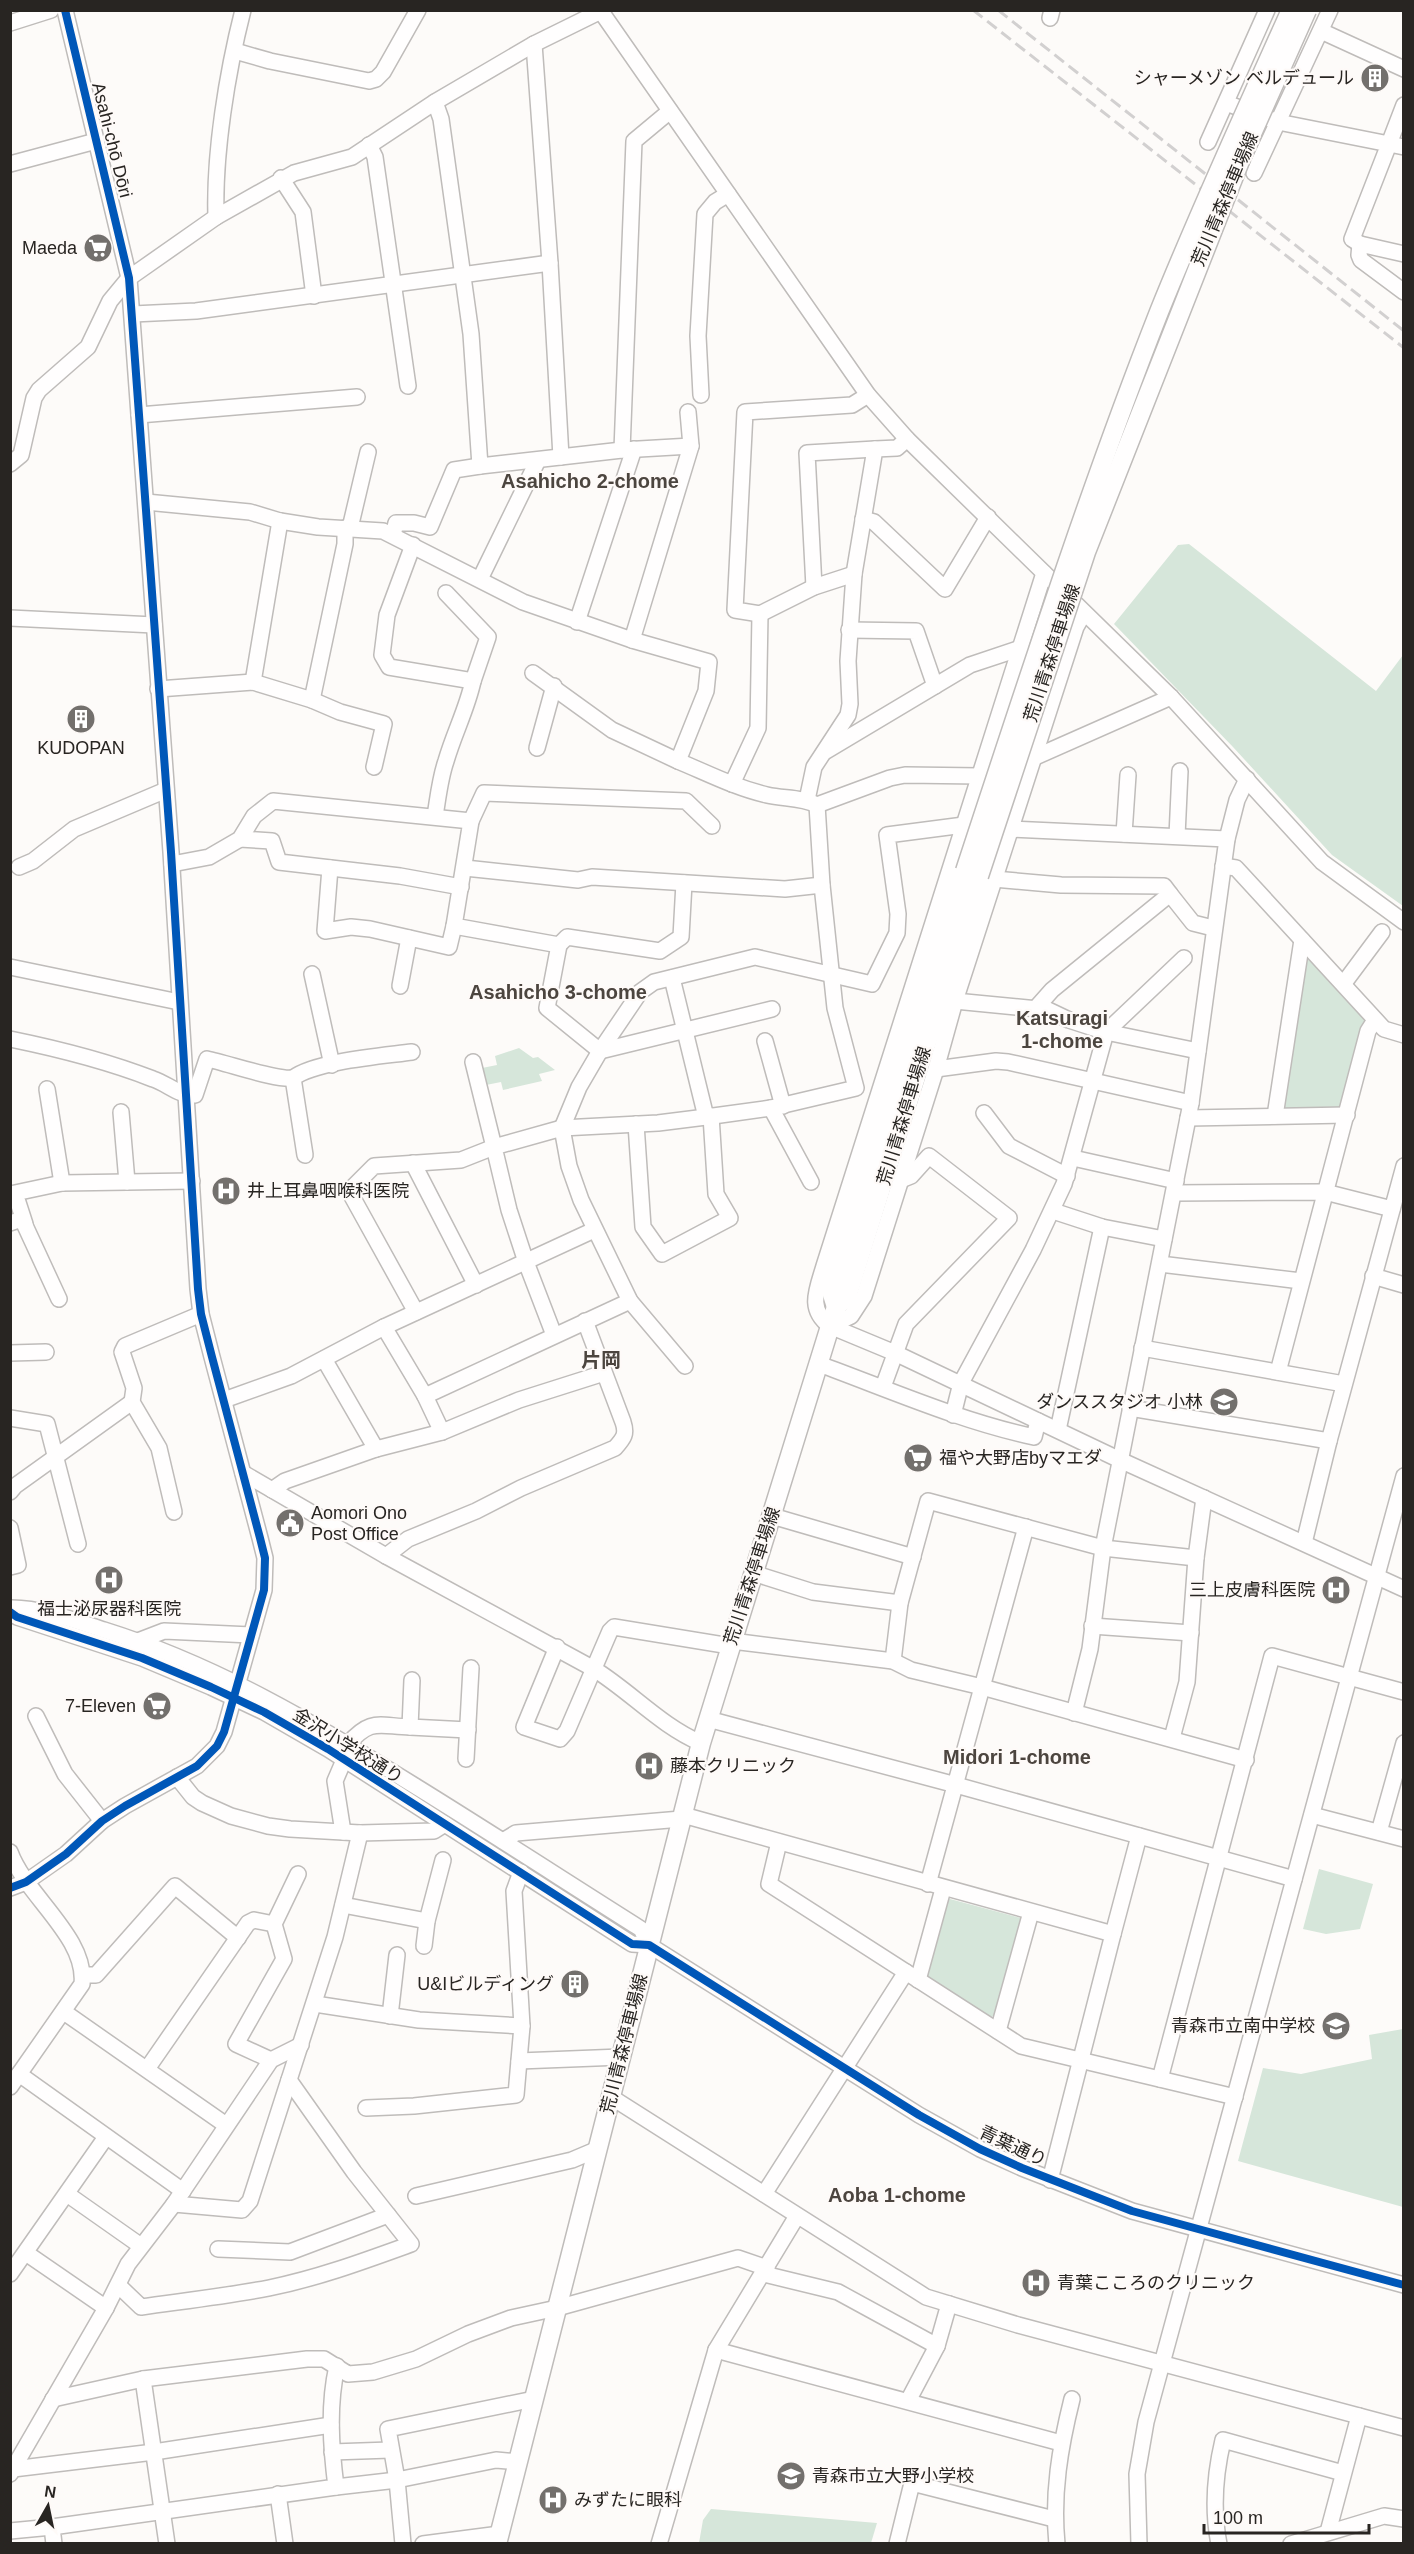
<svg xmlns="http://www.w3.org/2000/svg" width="1414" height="2554" font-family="Arial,'Noto Sans JP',sans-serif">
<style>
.green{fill:#d6e6da}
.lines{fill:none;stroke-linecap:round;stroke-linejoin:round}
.minor-casing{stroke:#bfbcba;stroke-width:18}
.major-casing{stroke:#bfbcba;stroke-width:21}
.minor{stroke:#fffefe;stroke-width:15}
.major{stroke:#fffefe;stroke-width:18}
.rail{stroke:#d2d0d0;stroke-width:3;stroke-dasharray:12 6;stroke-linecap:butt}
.major-bridge-casing{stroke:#bfbcba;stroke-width:21;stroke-linecap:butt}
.major-bridge{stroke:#fffefe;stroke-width:18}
.cycleway-casing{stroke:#fefaf8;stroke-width:11}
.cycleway{stroke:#0057b8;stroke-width:8}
.labels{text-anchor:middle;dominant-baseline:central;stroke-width:4.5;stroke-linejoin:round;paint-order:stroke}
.poi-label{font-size:18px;fill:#282522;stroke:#fefaf8;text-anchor:end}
.street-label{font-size:18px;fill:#282522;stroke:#fefaf8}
.neighbourhood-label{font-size:20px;font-weight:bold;fill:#4c453f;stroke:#fefaf8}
</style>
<rect width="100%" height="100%" fill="#fdfbf9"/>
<g class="green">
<polygon points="1189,544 1376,691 1403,655 1403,906 1332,855 1233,747 1114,624 1178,545"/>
<polygon points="1307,958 1311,958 1365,1020 1344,1106 1338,1109 1283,1111 1281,1107 1304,960"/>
<polygon points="519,1048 533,1058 538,1057 555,1070 539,1074 542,1081 503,1090 501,1082 486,1085 482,1068 497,1065 495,1056"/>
<polygon points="1319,1869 1373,1884 1360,1929 1326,1934 1303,1929"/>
<polygon points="950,1899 1021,1918 1023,1921 997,2015 990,2017 929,1979 926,1975 946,1900"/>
<polygon points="1403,2029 1403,2207 1238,2161 1263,2068 1301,2074 1372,2059 1369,2035"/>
<polygon points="711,2509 877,2523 871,2543 699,2543 703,2520"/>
</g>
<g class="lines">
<g class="minor-casing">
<g id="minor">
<polyline points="600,10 868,395 907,439 1171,697 1322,862 1404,922"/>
<polyline points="1050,18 1052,10"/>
<polyline points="10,23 51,10"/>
<polyline points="1321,31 1404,69"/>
<polyline points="534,44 550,263 561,457"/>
<polyline points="235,51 270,61 369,81 376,79 383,72 418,10"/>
<polyline points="435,102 441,119 471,334 480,466 622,450 691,446"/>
<polyline points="1226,103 1278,122 1389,144 1352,239 1360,244 1404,254"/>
<polyline points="1404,105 1389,144 1404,147"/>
<polyline points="1208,142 1267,10"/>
<polyline points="369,145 375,157 408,386"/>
<polyline points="10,164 96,141"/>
<polyline points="1254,173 1330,10"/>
<polyline points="281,178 303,212 314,296"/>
<path d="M216,217C214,153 227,73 243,10"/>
<polyline points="1360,244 1359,255 1361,260 1404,292"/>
<polyline points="133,314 196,311 550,263"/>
<polyline points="701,395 698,336 705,214 715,202 728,194"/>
<polyline points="139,415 357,397"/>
<polyline points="622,450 634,141 670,111"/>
<polyline points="10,464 21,455 34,398 39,390 88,347 110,301 129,278 216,217 294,173 352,157 435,102 534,44 601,11"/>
<path d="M146,502L250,512L280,521L318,527L383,531L523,602L632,640L709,662L706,691L678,761C707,773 736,788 767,795C784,799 801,797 817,805L890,778L905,775L980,776"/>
<polyline points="863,519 874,522 945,589 988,517"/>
<polyline points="350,528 368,452"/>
<polyline points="393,535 396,523 414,523 430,527 454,470 480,466"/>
<path d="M413,545L387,615L382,655L389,667L473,681C467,709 454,733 446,761C440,778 438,798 435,816"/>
<path d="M1044,573L824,1266C817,1290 807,1309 830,1326L895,1353L1120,1460L1404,1589"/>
<polyline points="854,574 814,587 760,614 735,610 745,412 852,405 868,395"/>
<polyline points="480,579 538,460"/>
<polyline points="814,587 807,453 875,449"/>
<polyline points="446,593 488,637 473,681"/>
<polyline points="10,618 154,625"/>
<polyline points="577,622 634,449"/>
<polyline points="849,630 916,631 935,686"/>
<polyline points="632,640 691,446 688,412"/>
<polyline points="533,673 612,730 678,761"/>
<polyline points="253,682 280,521"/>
<polyline points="158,689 253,682 312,700 345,544 345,528"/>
<polyline points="312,700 340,712 384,724 374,767"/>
<polyline points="537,748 554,686"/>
<polyline points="826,751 970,665 1021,648"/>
<polyline points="1033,758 1171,697"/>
<polyline points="732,784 758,728 760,614"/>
<polyline points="807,800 814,767 848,715 850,704 848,661 854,574 875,449 897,448 907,439"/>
<polyline points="471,821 484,793 686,801 712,826"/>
<polyline points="1010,829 1227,839"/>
<polyline points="1124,834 1128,775"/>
<polyline points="1177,836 1180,771"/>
<polyline points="240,839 272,841 279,862 400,876 461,887"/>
<polyline points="172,864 209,857 240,839 254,816 273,801 471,821 454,926 559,945 547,1008 600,1051"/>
<polyline points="1223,866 1236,868 1384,1029 1404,1035"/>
<polyline points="19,867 33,861 74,829 166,790"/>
<polyline points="330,868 325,931 351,927 370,929 449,947 454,926"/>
<polyline points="465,868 578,880 592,877 785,889 822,885"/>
<polyline points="994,879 1061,885 1164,886 1170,894"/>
<polyline points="559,945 567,937 660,951 681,937 684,883"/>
<polyline points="10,967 179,1002"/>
<polyline points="312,974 332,1065"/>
<polyline points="672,978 706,1117"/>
<polyline points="1344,983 1382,932"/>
<polyline points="400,986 409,938"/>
<polyline points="955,1001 1048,1010 1069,1020 1106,1032 1198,1051"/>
<polyline points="1036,1008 1052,990 1170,894 1193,923 1213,928"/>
<path d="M10,1039C59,1049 107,1061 153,1079C168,1084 179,1096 195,1095L207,1059C227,1063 278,1081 293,1078"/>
<polyline points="765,1041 783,1106"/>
<polyline points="600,1051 772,1009"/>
<polyline points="936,1069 996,1061 1008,1062 1191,1103"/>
<polyline points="47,1089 62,1183"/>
<polyline points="771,1108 811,1182"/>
<polyline points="121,1112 127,1182"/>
<polyline points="984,1113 1009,1146 1067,1176"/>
<polyline points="1275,1116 1302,940"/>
<polyline points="1188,1118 1347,1115"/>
<polyline points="636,1124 643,1227 662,1254 730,1218 716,1194 711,1116"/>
<path d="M305,1155L293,1078C316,1061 382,1056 412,1052"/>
<polyline points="1073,1158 1176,1181"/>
<polyline points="413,1163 476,1285"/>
<polyline points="1174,1193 1325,1192 1392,1209"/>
<polyline points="1053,1211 1102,1227 1164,1239"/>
<polyline points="10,1223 22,1219 59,1299"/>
<polyline points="25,1224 15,1193 62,1183 192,1181"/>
<polyline points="1160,1264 1301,1281"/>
<polyline points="1373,1276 1404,1285"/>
<polyline points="416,1312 349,1191 374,1166 461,1160 494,1147 473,1062"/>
<polyline points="830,1326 851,1316 864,1296 936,1069 955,1001 1076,627 1084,613"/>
<polyline points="384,1327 425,1396 442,1432"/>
<polyline points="554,1335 526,1262 509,1210 494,1147 562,1128 658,1123 706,1117 771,1108 856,1088 835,1008 822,885 817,805"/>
<polyline points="1142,1348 1344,1384"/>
<polyline points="10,1353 46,1352"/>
<polyline points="324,1359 376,1449"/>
<path d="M819,1364C890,1390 960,1421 1034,1437L1038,1421"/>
<polyline points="685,1366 630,1301 581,1200 569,1166 562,1128 579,1087 600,1051 640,992 654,982 755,957 872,984 897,933 898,914 887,835 964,825"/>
<polyline points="1278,1372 1368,1031 1375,1020"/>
<polyline points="883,1387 906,1324 1009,1218 929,1156 911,1176 901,1180"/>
<polyline points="425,1396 630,1301"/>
<polyline points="224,1400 291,1376 384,1327 594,1230"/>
<polyline points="1130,1408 1329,1441 1404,1166"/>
<polyline points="953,1415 961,1383 1033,1250 1064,1184 1106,1032 1184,958"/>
<polyline points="10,1418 47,1424 78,1544"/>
<polyline points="1058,1430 1102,1227"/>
<path d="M243,1473L386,1556L594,1669C631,1692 661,1726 701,1743"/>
<polyline points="272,1490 285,1481 376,1449 442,1432 519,1400 604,1373"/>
<polyline points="10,1492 15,1486 132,1402"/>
<polyline points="174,1512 159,1448 132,1402 134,1388 122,1352 125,1346 201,1314"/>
<polyline points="772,1516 913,1557"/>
<polyline points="10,1528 18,1565 10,1567"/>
<polyline points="1304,1543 1329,1441"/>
<path d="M386,1556L408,1539L476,1511L521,1488L615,1448C624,1438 627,1434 623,1422L585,1321"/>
<polyline points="753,1573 813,1592 900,1603"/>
<path d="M12,1608C42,1608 76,1621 104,1630C216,1665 316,1724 415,1786C491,1833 565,1881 641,1929L649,1945"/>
<polyline points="10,1612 17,1617 142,1658 211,1687 264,1712 328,1749 632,1944 649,1945 919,2115 980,2149 1022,2168 1132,2211 1404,2285"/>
<polyline points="1092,1626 1191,1633"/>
<polyline points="138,1641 164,1631 251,1635"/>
<polyline points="732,1641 893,1661 911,1670 982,1687 1246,1760"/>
<polyline points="557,1647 524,1727 560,1739 567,1731 610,1631 614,1627 730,1646"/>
<polyline points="893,1661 900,1603 928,1501 1103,1548 1196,1558"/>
<polyline points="412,1680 410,1727 468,1730"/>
<polyline points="1074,1713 1090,1649 1103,1548 1191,1103 1227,839 1237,800 1247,779"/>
<polyline points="36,1716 65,1774 102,1821"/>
<polyline points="708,1719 956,1785 1294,1879"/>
<polyline points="1172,1738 1187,1682 1196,1558 1204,1498"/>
<path d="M348,1744C371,1718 378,1726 410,1727"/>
<polyline points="466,1759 471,1668"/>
<polyline points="177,1777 193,1797 202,1803 231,1816 268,1826 290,1829 360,1833 434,1831 445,1824"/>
<polyline points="683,1815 1113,1934 1050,2180"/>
<polyline points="1312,1815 1404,1839"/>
<polyline points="343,1832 335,1781 344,1760"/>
<polyline points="1379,1832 1404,1743"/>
<polyline points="503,1841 516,1833 681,1819"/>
<polyline points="779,1842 769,1884 1021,2046 1235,2097"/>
<path d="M10,1852C26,1896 87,1937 82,1984L10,2087"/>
<polyline points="928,1884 1026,1527"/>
<polyline points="10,1888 26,1882 66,1854 102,1821 125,1806 197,1766 217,1746 224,1732 264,1590 265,1558 260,1538 212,1357 201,1314 198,1289 171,852 129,278 65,10"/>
<polyline points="343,1905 427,1921"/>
<polyline points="1113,1934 1139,1836"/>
<polyline points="424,1946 427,1921 443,1860"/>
<polyline points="83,1975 96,1975 175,1886 238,1938"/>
<polyline points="918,1980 943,1889"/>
<polyline points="315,2004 419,2020 522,2026"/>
<polyline points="64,2012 226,2125"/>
<polyline points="390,2016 397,1955"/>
<polyline points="998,2031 1031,1912"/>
<polyline points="271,2060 236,2044 284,1959 274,1924 298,1874"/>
<polyline points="519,2061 621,2057"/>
<polyline points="147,2069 248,1923 254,1920 274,1924"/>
<polyline points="19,2074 183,2191"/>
<polyline points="1160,2079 1272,1656 1404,1692"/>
<polyline points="611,2097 926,2297 1018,2325 1404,2428"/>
<polyline points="366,2108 414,2106 516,2095 522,2026 514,1891 521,1872"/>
<polyline points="67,2194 141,2246"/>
<polyline points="764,2194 906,1972"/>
<polyline points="416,2196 572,2160 598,2149"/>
<polyline points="174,2204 242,2210 250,2201 335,1937 360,1833"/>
<polyline points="218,2249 290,2252 388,2215"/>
<polyline points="26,2253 106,2308"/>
<polyline points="10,2274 106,2137"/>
<polyline points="764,2274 838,2292 937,2346"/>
<path d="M118,2285L141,2307C183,2301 227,2296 269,2288C318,2278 364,2261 411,2244L354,2172L289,2080"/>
<polyline points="716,2350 1061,2443"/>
<polyline points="143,2379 167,2544"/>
<polyline points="53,2399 143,2379 307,2359 324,2359 348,2374 373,2372 416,2359 468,2334 511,2318 557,2308 738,2258 767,2268"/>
<polyline points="908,2401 937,2346 949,2304"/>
<polyline points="332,2452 390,2450"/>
<polyline points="13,2469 154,2452 331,2425"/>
<polyline points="10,2474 106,2308 128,2264 174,2204 271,2060 301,2045"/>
<polyline points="336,2487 397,2480 496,2460 518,2462"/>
<polyline points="278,2494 285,2544"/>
<polyline points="10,2531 52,2527"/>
<polyline points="1328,2532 1359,2416"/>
<path d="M54,2544L52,2527L336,2487C331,2447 328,2406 337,2366"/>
<polyline points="403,2544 397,2480 388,2429 534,2399"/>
<polyline points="423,2544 500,2534"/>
<polyline points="659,2544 716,2350 797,2216"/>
<polyline points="897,2544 912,2483 1054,2519"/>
<path d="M1057,2544C1052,2494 1060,2447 1072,2399"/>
<polyline points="1139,2544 1137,2474 1146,2422 1404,1476"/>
<path d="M1219,2544C1212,2509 1215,2474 1223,2440L1343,2473"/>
<polyline points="1291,2544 1384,2516 1404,2519"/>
</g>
</g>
<g class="major-casing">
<g id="major">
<polyline points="836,1307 831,1291 965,871"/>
<polyline points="497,2544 701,1743 836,1307 847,1297 979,876"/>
</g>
</g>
<use href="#minor" class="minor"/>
<use href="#major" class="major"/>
<g class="rail">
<polyline points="973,10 1404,348"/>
<polyline points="998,10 1404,331"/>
</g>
<g class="major-bridge-casing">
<g id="major-bridge">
<path d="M965,871C1027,683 1087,495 1159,312C1200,210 1246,110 1291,10"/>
<polyline points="979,876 1086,552 1242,156 1307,10"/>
</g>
</g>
<use href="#major-bridge" class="major-bridge"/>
<g class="cycleway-casing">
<g id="cycleway">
<polyline points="10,1612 17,1617 142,1658 211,1687 264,1712 328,1749 632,1944 649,1945 919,2115 980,2149 1022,2168 1132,2211 1404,2285"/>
<polyline points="10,1888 26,1882 66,1854 102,1821 125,1806 197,1766 217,1746 224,1732 264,1590 265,1558 260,1538 212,1357 201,1314 198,1289 171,852 129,278 65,10"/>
</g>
</g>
<use href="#cycleway" class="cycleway"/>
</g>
<defs>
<g id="building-disc" transform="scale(1.5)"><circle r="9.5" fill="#73706d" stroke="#fefaf8"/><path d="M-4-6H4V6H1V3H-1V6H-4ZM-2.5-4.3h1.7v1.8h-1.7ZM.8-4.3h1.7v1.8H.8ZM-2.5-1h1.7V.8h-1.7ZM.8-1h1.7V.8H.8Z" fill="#fff"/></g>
<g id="supermarket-disc" transform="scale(1.5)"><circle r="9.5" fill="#73706d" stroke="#fefaf8"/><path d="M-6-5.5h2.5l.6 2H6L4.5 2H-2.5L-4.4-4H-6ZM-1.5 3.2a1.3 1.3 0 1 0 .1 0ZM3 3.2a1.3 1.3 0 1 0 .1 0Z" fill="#fff"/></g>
<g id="hospital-disc" transform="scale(1.5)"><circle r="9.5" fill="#73706d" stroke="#fefaf8"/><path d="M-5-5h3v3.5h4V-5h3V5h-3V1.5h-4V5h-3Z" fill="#fff"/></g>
<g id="school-disc" transform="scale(1.5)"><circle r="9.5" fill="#73706d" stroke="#fefaf8"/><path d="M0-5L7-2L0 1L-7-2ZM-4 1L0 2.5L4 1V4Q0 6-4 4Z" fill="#fff"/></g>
<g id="civic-disc" transform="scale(1.5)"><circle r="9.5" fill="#73706d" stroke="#fefaf8"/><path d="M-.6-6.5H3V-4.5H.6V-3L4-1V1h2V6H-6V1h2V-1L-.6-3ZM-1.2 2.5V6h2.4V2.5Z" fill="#fff"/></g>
</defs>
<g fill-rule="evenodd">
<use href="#building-disc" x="1375" y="78"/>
<use href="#supermarket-disc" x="98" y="248"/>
<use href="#building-disc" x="81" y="719"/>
<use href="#hospital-disc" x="226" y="1191"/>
<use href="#school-disc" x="1224" y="1402"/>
<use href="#supermarket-disc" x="918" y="1458"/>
<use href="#civic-disc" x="290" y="1523"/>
<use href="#hospital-disc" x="109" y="1580"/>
<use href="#hospital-disc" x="1336" y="1590"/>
<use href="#supermarket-disc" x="157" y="1706"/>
<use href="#hospital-disc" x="649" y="1766"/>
<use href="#building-disc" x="575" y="1984"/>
<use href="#school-disc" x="1336" y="2026"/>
<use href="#hospital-disc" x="1036" y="2283"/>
<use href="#school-disc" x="791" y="2476"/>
<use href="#hospital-disc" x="553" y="2500"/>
</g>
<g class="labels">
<g class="poi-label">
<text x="1354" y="78">シャーメゾン ベルデュール</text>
<text x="77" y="248">Maeda</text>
<text x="81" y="748" text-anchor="middle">KUDOPAN</text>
<text x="247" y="1191" text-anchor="start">井上耳鼻咽喉科医院</text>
<text x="1203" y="1402">ダンススタジオ 小林</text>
<text x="939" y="1458" text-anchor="start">福や大野店byマエダ</text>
<text x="311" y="1513" text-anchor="start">Aomori Ono<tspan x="311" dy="21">Post Office</tspan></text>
<text x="1315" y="1590">三上皮膚科医院</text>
<text x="109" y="1609" text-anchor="middle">福士泌尿器科医院</text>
<text x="136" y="1706">7-Eleven</text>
<text x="670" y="1766" text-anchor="start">藤本クリニック</text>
<text x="554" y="1984">U&amp;Iビルディング</text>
<text x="1315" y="2026">青森市立南中学校</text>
<text x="1057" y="2283" text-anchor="start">青葉こころのクリニック</text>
<text x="812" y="2476" text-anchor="start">青森市立大野小学校</text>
<text x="574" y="2500" text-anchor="start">みずたに眼科</text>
</g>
<g class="street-label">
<text transform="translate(112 140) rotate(76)">Asahi-chō Dōri</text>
<text transform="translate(1225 199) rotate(-67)">荒川青森停車場線</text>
<text transform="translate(1052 653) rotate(-72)">荒川青森停車場線</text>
<text transform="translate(904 1116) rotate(-73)">荒川青森停車場線</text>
<text transform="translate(752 1576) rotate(-72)">荒川青森停車場線</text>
<text transform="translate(348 1746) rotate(32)">金沢小学校通り</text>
<text transform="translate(624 2044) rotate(-76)">荒川青森停車場線</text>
<text transform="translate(1013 2146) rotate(25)">青葉通り</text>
</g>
<g class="neighbourhood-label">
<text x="590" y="481">Asahicho 2-chome</text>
<text x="558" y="992">Asahicho 3-chome</text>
<text x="1062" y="1018">Katsuragi<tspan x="1062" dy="23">1-chome</tspan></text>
<text x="601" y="1360">片岡</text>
<text x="1017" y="1757">Midori 1-chome</text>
<text x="897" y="2195">Aoba 1-chome</text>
</g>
</g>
<rect width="1414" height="2554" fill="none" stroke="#282522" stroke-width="24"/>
<g transform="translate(48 2506) rotate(9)" stroke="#fefaf8" stroke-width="4.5" paint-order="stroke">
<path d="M0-4.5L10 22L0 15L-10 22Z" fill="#282522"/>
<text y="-9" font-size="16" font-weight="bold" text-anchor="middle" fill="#282522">N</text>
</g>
<path d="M1204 2524v9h165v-9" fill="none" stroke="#282522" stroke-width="3"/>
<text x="1213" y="2524" font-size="18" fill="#282522" stroke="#fefaf8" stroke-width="4.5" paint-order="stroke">100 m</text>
</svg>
